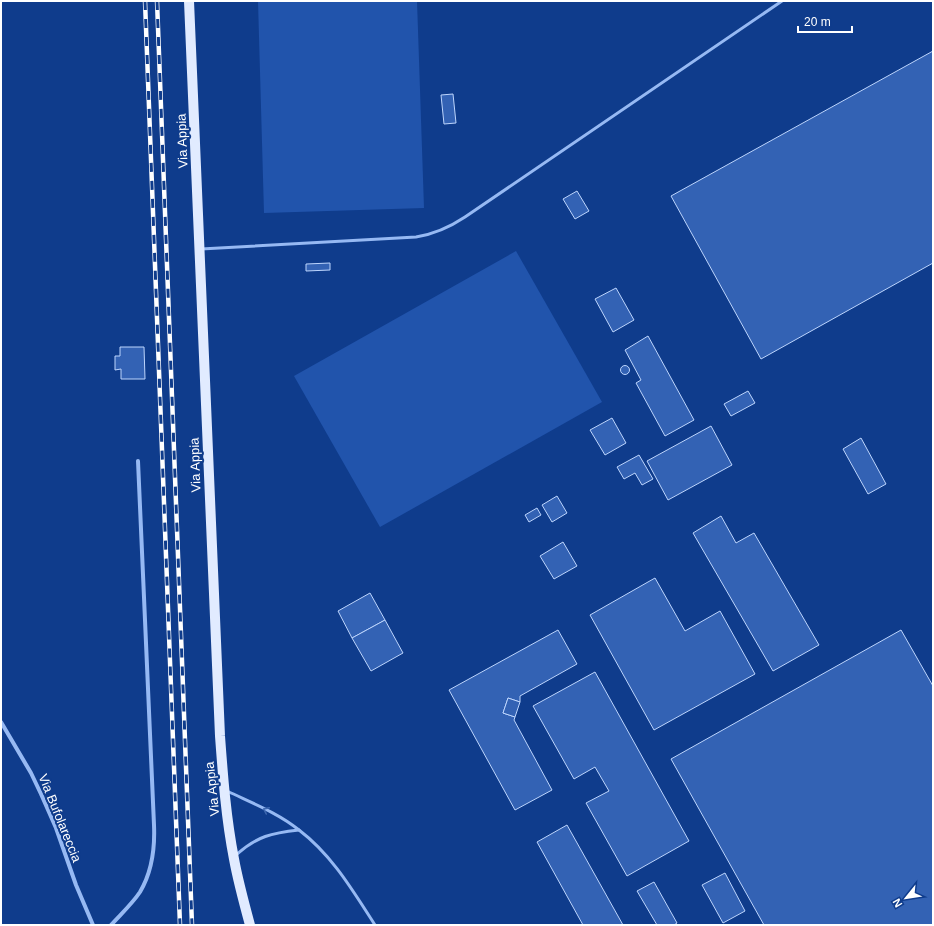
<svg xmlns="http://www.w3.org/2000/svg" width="934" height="926" font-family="Helvetica,sans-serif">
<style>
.green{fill:#2154ac}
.building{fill:#3362b4;stroke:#bdd5fd}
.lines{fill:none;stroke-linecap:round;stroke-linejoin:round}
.service{stroke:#96b9f3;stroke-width:3}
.minor{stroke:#96b9f3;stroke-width:4}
.primary{stroke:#e1ebff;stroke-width:10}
.rail-casing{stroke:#fff;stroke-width:4.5}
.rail{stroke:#0f3c8c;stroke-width:3;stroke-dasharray:9;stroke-linecap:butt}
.oneway{stroke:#3e68b0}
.labels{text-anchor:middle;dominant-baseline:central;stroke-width:4;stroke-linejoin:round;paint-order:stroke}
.street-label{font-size:13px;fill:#fff;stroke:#0f3c8c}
</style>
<rect width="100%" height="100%" fill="#0f3c8c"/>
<g class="green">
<polygon points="258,1 417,1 424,208 264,213"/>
<polygon points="516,251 602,402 380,527 294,376"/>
</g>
<g class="building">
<polygon points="933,51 933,263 761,359 671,196"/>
<polygon points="453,94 456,123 444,124 441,95"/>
<polygon points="577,191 589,211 575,219 563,199"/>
<polygon points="330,263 330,270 306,271 306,264"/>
<polygon points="616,288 634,320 613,332 595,299"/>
<polygon points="648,336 694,420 665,436 636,383 641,380 625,350"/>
<polygon points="120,347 144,347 145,379 121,379 121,369 115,370 115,356 120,356"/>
<circle cx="625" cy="370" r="4.5"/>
<polygon points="748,391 755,403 731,416 724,404"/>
<polygon points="612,418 626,443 605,455 590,430"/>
<polygon points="711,426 732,465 668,500 647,461"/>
<polygon points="861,438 886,484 868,494 843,449"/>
<polygon points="639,455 653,479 642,485 635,473 624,479 617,467"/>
<polygon points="557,496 567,513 552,522 542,505"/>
<polygon points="537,508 541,515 529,522 525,515"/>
<polygon points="721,516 736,543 754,533 819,645 773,671 693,533"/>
<polygon points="563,542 577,566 554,579 540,556"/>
<polygon points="655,578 685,631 720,611 755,674 654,730 590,615"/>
<polygon points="370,593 385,620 352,638 338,611"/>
<polygon points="385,620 403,653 371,671 352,638"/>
<polygon points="558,630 577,664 520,696 520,702 508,698 503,713 515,717 514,720 552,790 515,810 449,690"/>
<polygon points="901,630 933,686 933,925 764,925 671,759"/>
<polygon points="595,672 689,841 627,876 586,803 609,791 595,767 574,779 533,706"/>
<polygon points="508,698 520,702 515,717 503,713"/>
<polygon points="567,825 623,925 583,925 537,842"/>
<polygon points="725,873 745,911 723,923 702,885"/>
<polygon points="654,882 677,923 674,925 657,925 637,891"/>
</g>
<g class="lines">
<g class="service">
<path d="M201,249L416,237C435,234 450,227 465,217L782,1"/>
<path d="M227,791C252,803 278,813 299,830C332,855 353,891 375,925"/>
<path d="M236,855C257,836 272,833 299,830"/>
</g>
<g class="minor">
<polyline points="1,722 31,773 41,794 56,828 76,885 93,925"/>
<path d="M111,925C121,914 132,904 140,892C152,872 155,848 154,825L138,461"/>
</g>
<path class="primary" d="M189,1L220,736C223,777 226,818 234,859C238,881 244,903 250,925"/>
<g class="rail-casing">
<g id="rail">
<polyline points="145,1 180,925"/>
<polyline points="157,1 192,925"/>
</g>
</g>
<use href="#rail" class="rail"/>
</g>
<defs><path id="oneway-chevron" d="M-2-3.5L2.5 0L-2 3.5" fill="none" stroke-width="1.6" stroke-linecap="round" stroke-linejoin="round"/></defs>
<use class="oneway" href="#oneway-chevron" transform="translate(266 810) rotate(-154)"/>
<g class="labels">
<g class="street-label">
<text transform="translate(182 141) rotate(-92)">Via Appia</text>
<text transform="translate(195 465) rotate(-92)">Via Appia</text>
<text transform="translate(212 789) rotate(-96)">Via Appia</text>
<text transform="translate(60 818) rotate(68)">Via Bufolareccia</text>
</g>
</g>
<rect width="934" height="926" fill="none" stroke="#ffffff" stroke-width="4"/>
<g transform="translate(906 898) rotate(240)" stroke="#0f3c8c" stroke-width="3" paint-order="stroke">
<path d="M0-3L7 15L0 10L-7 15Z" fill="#ffffff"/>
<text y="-6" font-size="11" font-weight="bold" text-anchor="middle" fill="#ffffff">N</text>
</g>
<path d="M798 26v6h54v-6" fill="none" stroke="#ffffff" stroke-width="2"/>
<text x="804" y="26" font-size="12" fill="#ffffff" stroke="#0f3c8c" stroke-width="3" paint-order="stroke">20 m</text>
</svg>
